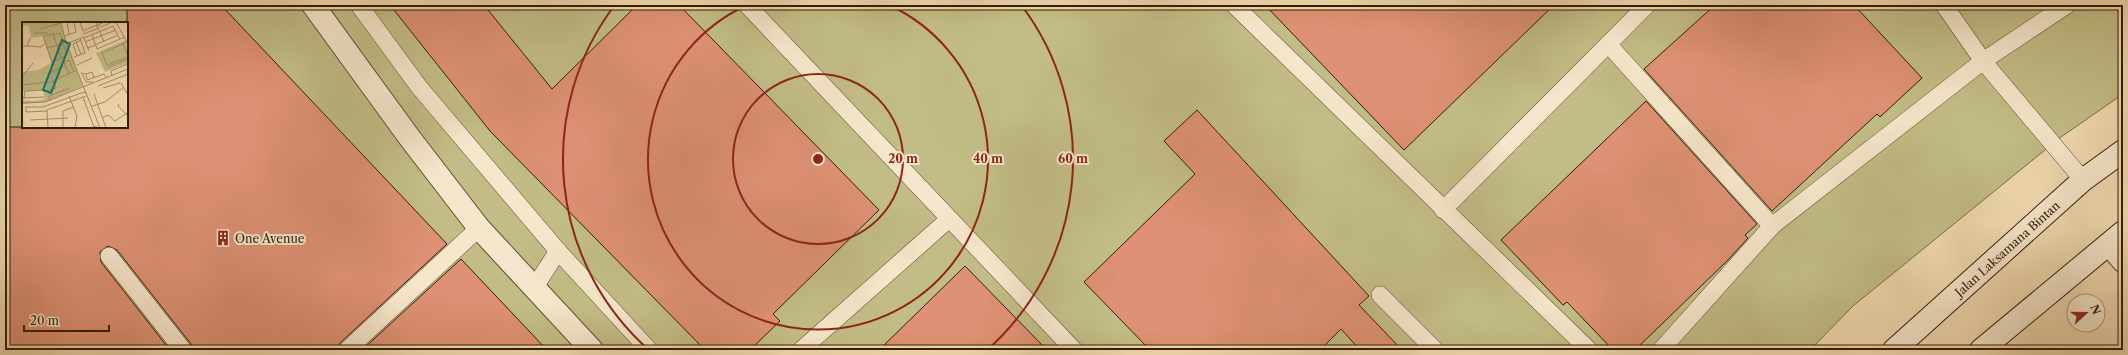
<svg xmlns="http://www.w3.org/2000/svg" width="2128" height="355" font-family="'Libre Caslon Text',serif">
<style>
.green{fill:#c2bd86;stroke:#7b6c43;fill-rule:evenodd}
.building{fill:#de9174;stroke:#341b00}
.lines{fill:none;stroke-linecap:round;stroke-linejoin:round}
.service-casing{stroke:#634b2c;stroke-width:18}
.minor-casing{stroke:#634b2c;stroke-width:24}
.secondary-casing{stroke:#341b00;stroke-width:24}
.service{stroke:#f6e7cc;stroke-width:17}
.minor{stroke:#f6e7cc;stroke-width:22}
.secondary{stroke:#f6e7cc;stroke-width:22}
.ring{fill:none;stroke:#8f2418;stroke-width:2}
.labels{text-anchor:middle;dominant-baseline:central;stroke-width:4;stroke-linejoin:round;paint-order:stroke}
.poi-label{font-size:12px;fill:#341b00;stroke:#f6e7cc;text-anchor:start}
.street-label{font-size:12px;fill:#341b00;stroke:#f6e7cc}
.inset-road{fill:none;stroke:#a58e6a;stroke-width:1}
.view{fill:#0f766e;fill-opacity:0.15;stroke:#0f766e;stroke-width:2}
.inset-edge{fill:none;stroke:#341b00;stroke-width:2}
.centre{fill:#8f2418;stroke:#f6e7cc;stroke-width:2}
.ring-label{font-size:12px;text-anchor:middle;font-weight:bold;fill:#8f2418;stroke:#f6e7cc;stroke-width:4;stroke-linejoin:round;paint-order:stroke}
</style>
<rect width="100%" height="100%" fill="#f1dab0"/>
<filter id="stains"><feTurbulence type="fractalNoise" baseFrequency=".005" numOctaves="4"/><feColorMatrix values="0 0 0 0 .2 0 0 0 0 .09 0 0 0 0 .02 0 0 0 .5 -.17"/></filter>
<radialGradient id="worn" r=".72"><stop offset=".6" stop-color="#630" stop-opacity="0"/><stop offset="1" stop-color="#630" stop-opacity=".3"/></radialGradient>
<path class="green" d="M5,5H2123V94L2061,137L1853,306L1810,350H5ZM23,23H127V127H23Z"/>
<g class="building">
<polygon points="127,5 221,5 447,244 340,343 337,350 193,350 191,344 117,250 108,246 100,252 101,262 170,350 5,350 5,127 127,127"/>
<polygon points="390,5 484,5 552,89 637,5 679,5 879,210 773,314 780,321 750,350 705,350 490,131"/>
<polygon points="1265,5 1554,5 1404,150"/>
<polygon points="1715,5 1854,5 1922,78 1880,117 1877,114 1772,211 1644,69"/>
<polygon points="1646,101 1757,224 1745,235 1748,238 1728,260 1635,350 1613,350 1567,302 1563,305 1501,240"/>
<polygon points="1197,110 1369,296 1359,305 1402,350 1360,350 1341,329 1320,350 1150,350 1084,282 1195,174 1164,141"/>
<polygon points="461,259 547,350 362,350"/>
<polygon points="965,266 1047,350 879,350"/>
</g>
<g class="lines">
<g class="service-casing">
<g id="service">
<polyline points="359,5 419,87 558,251 649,350"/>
<polyline points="747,5 1074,350"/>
<polyline points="1234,5 1589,350"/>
<polyline points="1944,5 1983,61 2083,180"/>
<polyline points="1608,44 1772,226"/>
<polyline points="1443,210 1647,5"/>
<polyline points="109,256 183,350"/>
<polyline points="534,288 558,251"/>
<polyline points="1380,295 1435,350"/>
<polyline points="347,350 479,228"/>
<polyline points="801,350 949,219"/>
<polyline points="1661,350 1772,226 1983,61 2067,5"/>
</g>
</g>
<g class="minor-casing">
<g id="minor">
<polyline points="313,5 409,137 479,228 592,350"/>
<polyline points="2109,245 2123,261"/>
</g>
</g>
<g class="secondary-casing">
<g id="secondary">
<path id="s1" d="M1894,350L2083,180L2123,151"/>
<polyline points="1981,350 2123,232"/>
</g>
</g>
<use href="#service" class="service"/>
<use href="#minor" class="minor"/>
<use href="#secondary" class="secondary"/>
</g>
<g class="ring">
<circle cx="818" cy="159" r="85"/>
<path d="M891 6A170 170 0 1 1 745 6"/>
<path d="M649 350A255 255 0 0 1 614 6M1022 6A255 255 0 0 1 987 350"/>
</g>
<defs>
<g id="building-bare" transform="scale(1.2)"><path d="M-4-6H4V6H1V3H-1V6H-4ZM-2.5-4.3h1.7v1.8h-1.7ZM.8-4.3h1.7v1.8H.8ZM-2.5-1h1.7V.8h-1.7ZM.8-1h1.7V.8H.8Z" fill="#8f2418" stroke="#f6e7cc" stroke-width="2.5" paint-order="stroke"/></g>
</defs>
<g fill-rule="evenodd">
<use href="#building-bare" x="223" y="238"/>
</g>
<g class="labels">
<g class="poi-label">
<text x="235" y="238">One Avenue</text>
</g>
<g class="street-label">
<text stroke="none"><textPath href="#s1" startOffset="152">Jalan Laksamana Bintan</textPath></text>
</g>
</g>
<g transform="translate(22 22)">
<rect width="106" height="106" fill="#f1dab0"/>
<path d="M0,0H38L61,64L24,80L0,82V76L2,79H14L23,77L21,68L0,69V50L16,48L29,41L21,14L9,16L7,3L0,4ZM104,18L106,41L83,50L74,31Z" fill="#c2bd86"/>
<path class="inset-road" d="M39,0L44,21L78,106M45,0L47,12M58,0L61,9L82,0M74,0L82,20M94,0L106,22M77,2L79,5L90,0M19,7L39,1M12,11H26M31,11L39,36M38,11L45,33L30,40L21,14ZM61,12L75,7V4M70,13L75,27L103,15M43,14L54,10L52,0M54,20L59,32M63,20L94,8M105,20L80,31L85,43L106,35M46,21L62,15M101,22L106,34M0,24H5L8,16M5,24L19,25L23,21M24,26L42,22M66,26L96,13M67,29L62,16L91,4L98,17M55,34L51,22L59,18M52,35L63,31L58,16M55,43L70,36M86,45L106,37M27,51L43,44M59,51L64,52L65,58L82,52L85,56M47,52L42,40L47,38L52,50M60,52L64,60H71M64,52L70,50L72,56M90,54L89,49L106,42M0,55L11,41M99,61L106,73M0,63L28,60L55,48M76,64L106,52M81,66L98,61M28,68L34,66L31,59M72,72L84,106M47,74L55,94L53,106M61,75L72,105L75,104M0,76L22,75M2,76L3,69L21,68M28,79L27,74L48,66M0,81L23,80L106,47M97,82L96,84L106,94M4,84V90L25,89M70,84L83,80L101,66M4,85H21L62,70L64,72M25,88L64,74M25,88L26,106M80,96L86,93L93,99M8,98L46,96M93,99L105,91M41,106V89L52,85"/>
<path class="view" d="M40,18L48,22L29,71L21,68Z"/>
<rect width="106" height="106" class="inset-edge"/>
</g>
<circle cx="818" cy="159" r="6" class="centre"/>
<g class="ring-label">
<text x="903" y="163">20 m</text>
<text x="988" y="163">40 m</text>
<text x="1073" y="163">60 m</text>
</g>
<rect width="2128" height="355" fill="none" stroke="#f1dab0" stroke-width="20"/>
<rect x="6" y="6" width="2116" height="343" fill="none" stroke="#341b00" stroke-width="2"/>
<rect x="10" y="10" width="2108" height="335" fill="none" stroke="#341b00"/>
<g transform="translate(2086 313) rotate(69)"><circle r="19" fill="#f6e7cc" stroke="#a8957a"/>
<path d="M0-3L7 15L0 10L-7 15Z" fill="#8f2418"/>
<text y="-6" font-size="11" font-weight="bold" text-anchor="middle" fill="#341b00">N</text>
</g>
<path d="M24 325v6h85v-6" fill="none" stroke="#341b00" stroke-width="2"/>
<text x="30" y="325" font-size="12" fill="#341b00" stroke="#f6e7cc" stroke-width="3" paint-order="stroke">20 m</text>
<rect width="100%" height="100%" filter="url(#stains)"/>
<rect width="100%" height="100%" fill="url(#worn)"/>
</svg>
